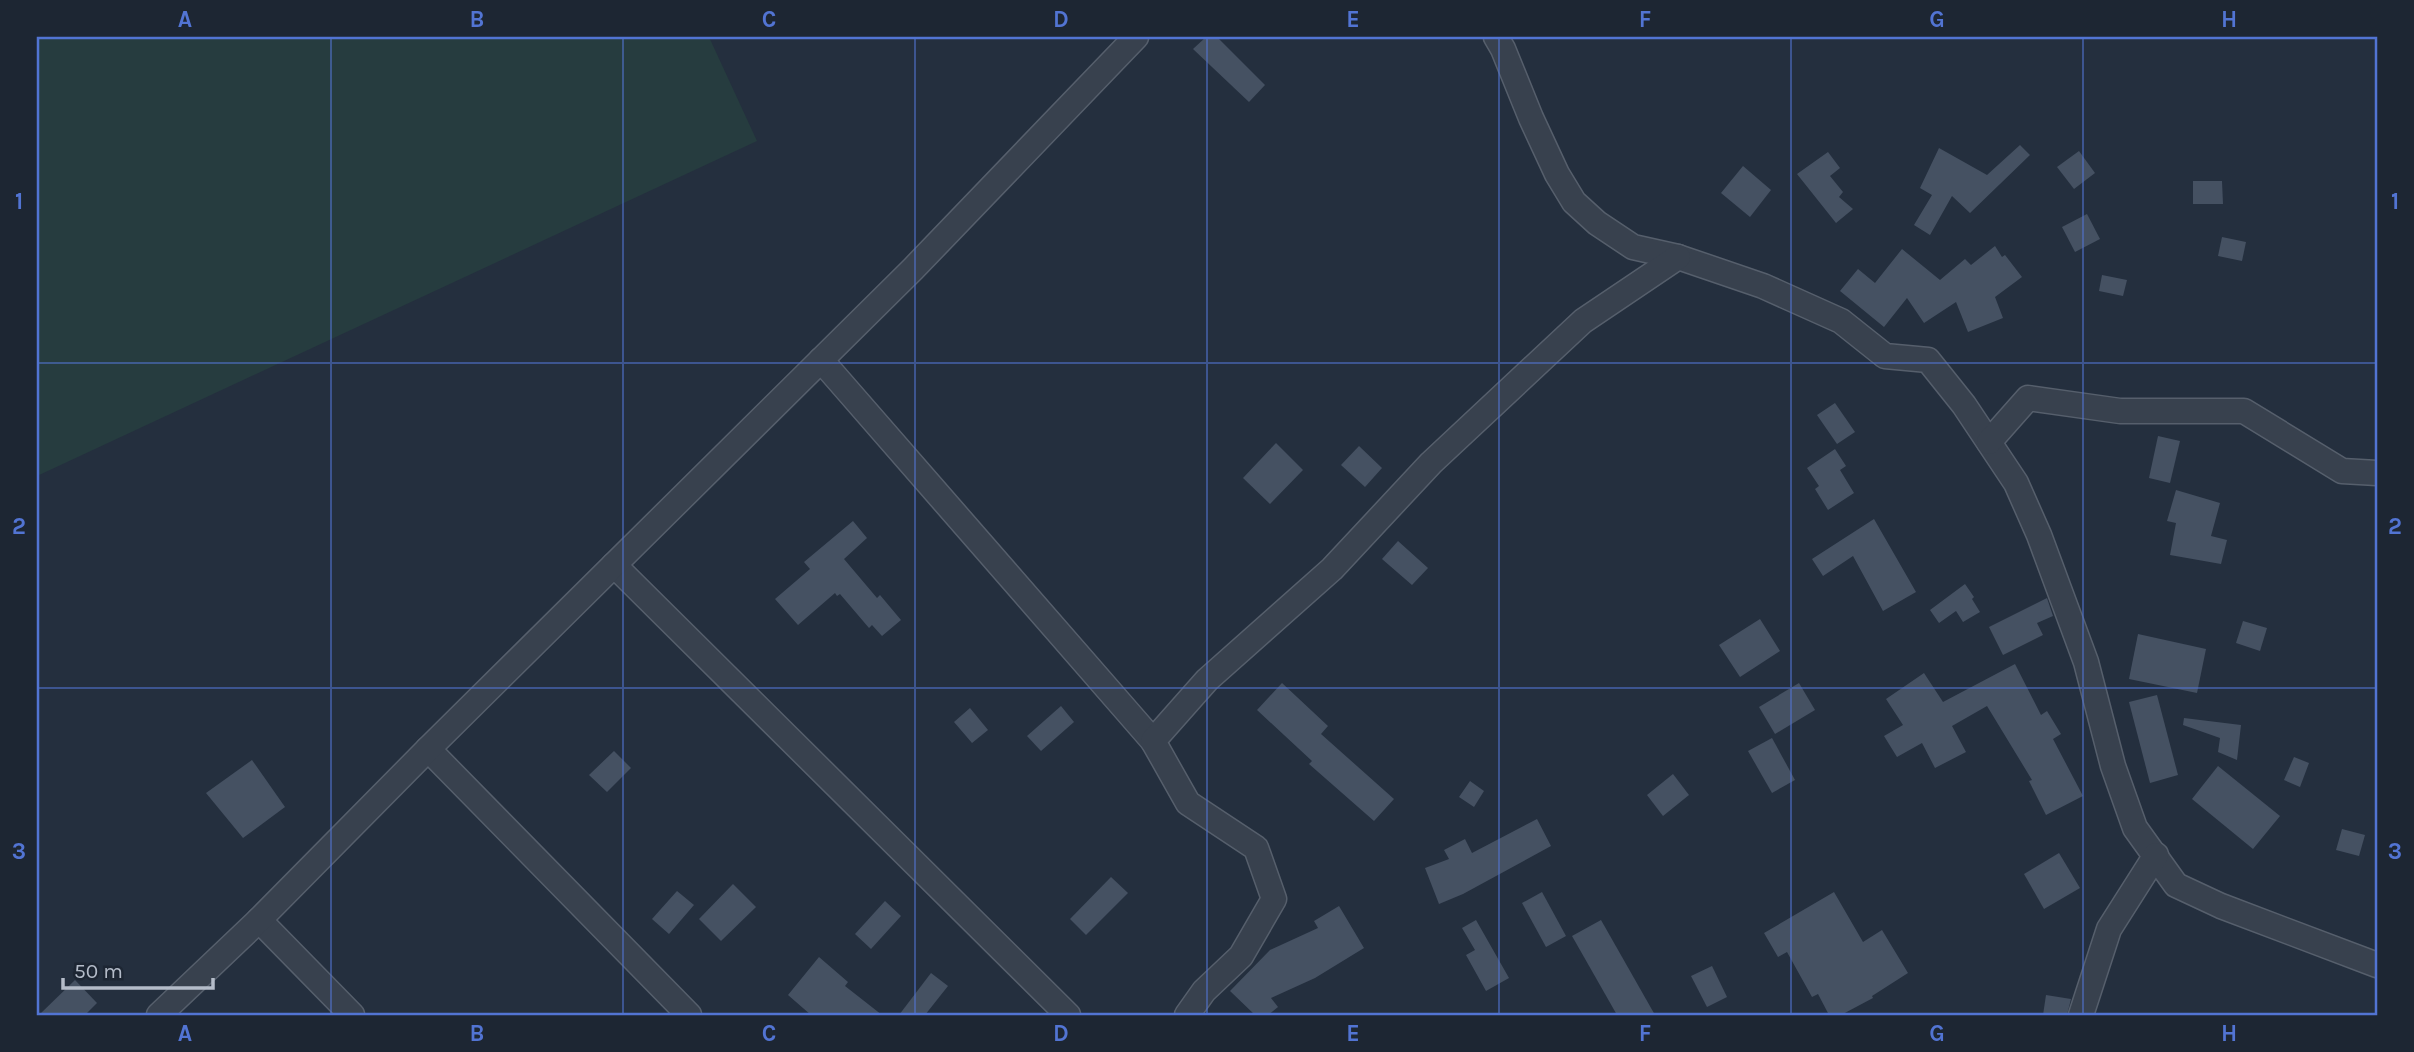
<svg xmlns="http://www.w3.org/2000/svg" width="2414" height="1052" font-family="Karla,sans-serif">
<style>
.green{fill:#263c3f}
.building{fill:#455162}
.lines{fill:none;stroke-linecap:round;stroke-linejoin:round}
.minor-casing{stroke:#565f6c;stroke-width:27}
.minor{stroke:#38414e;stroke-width:24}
.grid{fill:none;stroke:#5274d3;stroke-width:2;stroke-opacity:0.55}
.neatline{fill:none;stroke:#5274d3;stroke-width:2.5}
.grid-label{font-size:23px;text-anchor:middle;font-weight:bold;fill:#5274d3}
</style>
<rect width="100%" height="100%" fill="#242f3e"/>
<polygon class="green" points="37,37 709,37 757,141 37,476"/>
<g class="building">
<polygon points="1206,37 1217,37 1265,85 1249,102 1193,49"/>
<polygon points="2020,145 2030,155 1970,213 1952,196 1930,235 1914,225 1932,195 1920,188 1939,148 1987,175"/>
<polygon points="2079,151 2095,173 2074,189 2057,167"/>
<polygon points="1828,152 1840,168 1830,176 1843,192 1839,197 1853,209 1836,223 1797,174"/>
<polygon points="1743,166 1771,190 1750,217 1721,193"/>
<polygon points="2193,181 2222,181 2223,204 2193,204"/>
<polygon points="2087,214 2100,239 2075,252 2062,227"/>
<polygon points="2222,237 2246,242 2242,261 2218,256"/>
<polygon points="1995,246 2002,257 2005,255 2022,277 1995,297 2003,318 1968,332 1956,302 1924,323 1907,298 1884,327 1840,291 1858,269 1875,283 1902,249 1940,280 1965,259 1971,265"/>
<polygon points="2102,275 2127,280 2123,296 2099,291"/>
<polygon points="1835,403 1855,432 1837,444 1817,415"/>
<polygon points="2158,436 2180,441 2170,483 2149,478"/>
<polygon points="1276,443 1303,470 1270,504 1243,478"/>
<polygon points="1359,446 1382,468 1365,487 1341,465"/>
<polygon points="1835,449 1846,466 1840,470 1854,493 1828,510 1815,489 1819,486 1807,468"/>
<polygon points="2176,490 2220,503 2211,536 2227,540 2221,564 2170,555 2176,523 2167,521"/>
<polygon points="1874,519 1916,592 1883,611 1853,556 1823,576 1812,559"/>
<polygon points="853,521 867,538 844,559 877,598 880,595 901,620 882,636 872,625 869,628 840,594 837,596 835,593 798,625 775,599 810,569 804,562"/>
<polygon points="1398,541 1428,568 1412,585 1382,559"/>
<polygon points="1965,584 1974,597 1972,599 1980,612 1963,622 1956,611 1939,623 1930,610"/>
<polygon points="2047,598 2053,616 2037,623 2043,635 2003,655 1989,627"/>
<polygon points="1760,619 1780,651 1740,677 1719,645"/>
<polygon points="2243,621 2267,628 2260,651 2236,643"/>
<polygon points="2138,634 2206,649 2197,693 2129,679"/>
<polygon points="2015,664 2041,715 2047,711 2061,734 2053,739 2083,796 2046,815 2029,781 2032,780 1987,706 1952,726 1966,752 1935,768 1922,743 1897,757 1884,736 1903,725 1886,699 1924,673 1943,702"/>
<polygon points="1282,683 1328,726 1321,734 1394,799 1374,821 1309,764 1312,761 1257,710"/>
<polygon points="1799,683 1815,710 1775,734 1759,707"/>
<polygon points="2157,695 2178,775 2150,783 2129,702"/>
<polygon points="1061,706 1074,722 1041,751 1027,736"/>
<polygon points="970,708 988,730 972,743 954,722"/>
<polygon points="2184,718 2241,725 2237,760 2218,752 2220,738 2183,725"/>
<polygon points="1772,738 1795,780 1772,793 1748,751"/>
<polygon points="614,751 631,768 607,792 589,775"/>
<polygon points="2294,757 2309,763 2300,787 2284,780"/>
<polygon points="252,760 285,807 243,838 206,793"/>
<polygon points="2218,766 2280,816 2253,849 2192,799"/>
<polygon points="1673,774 1689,795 1663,816 1647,795"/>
<polygon points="1470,781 1484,791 1474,807 1459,797"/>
<polygon points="1537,819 1551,846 1463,894 1439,904 1425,868 1449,859 1444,850 1465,839 1472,853"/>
<polygon points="2342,829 2365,835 2359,856 2336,850"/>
<polygon points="2059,853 2080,888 2044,909 2024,874"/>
<polygon points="1111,877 1128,893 1086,935 1070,919"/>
<polygon points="733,884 756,907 721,941 699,919"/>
<polygon points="677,891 694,905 669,934 652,919"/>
<polygon points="1542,892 1566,936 1546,947 1522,903"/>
<polygon points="1834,892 1863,942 1882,930 1908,973 1872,996 1873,998 1841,1015 1829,1015 1818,994 1812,997 1787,952 1778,957 1764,933"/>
<polygon points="885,901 901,916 871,949 855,934"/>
<polygon points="1339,906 1364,948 1315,978 1271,998 1278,1007 1268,1015 1255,1015 1230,991 1270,950 1318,928 1314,921"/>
<polygon points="1476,920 1509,978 1486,991 1466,955 1475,950 1462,928"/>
<polygon points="1601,920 1655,1015 1617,1015 1572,936"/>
<polygon points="819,957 848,982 845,986 882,1015 811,1015 788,995"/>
<polygon points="1712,966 1727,997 1707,1007 1691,976"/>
<polygon points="931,973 948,986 925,1015 899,1015"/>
<polygon points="75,980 97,1003 85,1015 39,1015"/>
<polygon points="2046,995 2071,999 2067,1015 2043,1015"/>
</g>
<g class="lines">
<g class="minor-casing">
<g id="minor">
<polyline points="1496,37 1503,49 1531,118 1557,174 1574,202 1597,223 1633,247 1678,257 1763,286 1841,321 1885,356 1928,360 1964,405 2016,483 2039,535 2086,662 2113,766 2135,828 2176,885 2221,906 2377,965"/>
<polyline points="821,360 1153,741"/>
<polyline points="1989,442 2028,398 2120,411 2244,411 2342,471 2377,473"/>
<polyline points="614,565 1068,1015"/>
<polyline points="428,749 689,1015"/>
<polyline points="259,920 352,1015"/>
<polyline points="159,1015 259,920 428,749 913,269 1136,37"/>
<polyline points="1187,1015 1204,991 1241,956 1274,899 1256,848 1188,803 1153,741 1207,680 1332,569 1431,463 1583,321 1678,257"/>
<polyline points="2081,1015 2109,929 2156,855"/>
</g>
</g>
<use href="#minor" class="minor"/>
</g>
<path class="grid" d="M331,37V1015M623,37V1015M915,37V1015M1207,37V1015M1499,37V1015M1791,37V1015M2083,37V1015M37,363H2377M37,688H2377"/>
<rect width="2414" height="1052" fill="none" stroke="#1d2633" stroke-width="77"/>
<path d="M63 978v10h150v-10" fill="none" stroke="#b4bcc9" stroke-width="3.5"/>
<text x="74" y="978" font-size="21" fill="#b4bcc9" stroke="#1d2633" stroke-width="5" paint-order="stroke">50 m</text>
<rect x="38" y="38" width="2338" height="976" class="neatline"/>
<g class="grid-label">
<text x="185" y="27">A</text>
<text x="477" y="27">B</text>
<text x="769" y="27">C</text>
<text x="1061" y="27">D</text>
<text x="1353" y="27">E</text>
<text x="1645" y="27">F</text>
<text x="1937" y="27">G</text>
<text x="2229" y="27">H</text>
<text x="19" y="209">1</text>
<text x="2395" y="209">1</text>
<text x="19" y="534">2</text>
<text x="2395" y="534">2</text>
<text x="19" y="859">3</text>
<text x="2395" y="859">3</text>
<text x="185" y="1041">A</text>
<text x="477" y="1041">B</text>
<text x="769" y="1041">C</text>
<text x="1061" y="1041">D</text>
<text x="1353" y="1041">E</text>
<text x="1645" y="1041">F</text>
<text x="1937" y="1041">G</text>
<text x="2229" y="1041">H</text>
</g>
</svg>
